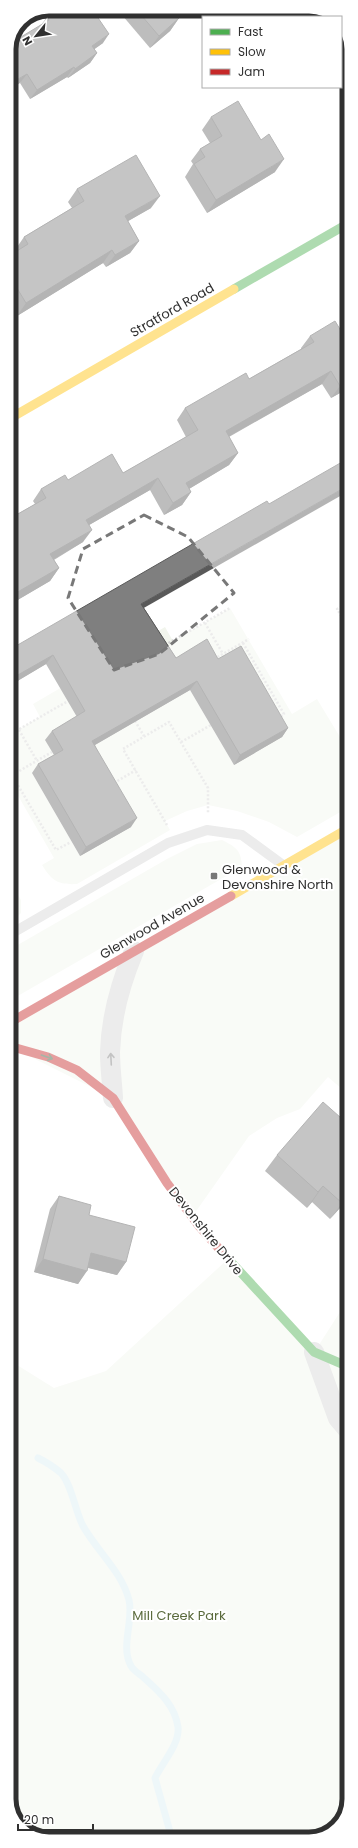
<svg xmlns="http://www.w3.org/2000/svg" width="358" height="1848" font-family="Poppins,sans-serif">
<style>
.green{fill:#f2f5ed;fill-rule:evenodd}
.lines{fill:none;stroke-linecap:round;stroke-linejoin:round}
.stream{stroke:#daedf2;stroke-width:7}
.path{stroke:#d4d4d4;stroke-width:2.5;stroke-dasharray:2 2;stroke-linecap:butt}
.lane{stroke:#d4d4d4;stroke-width:10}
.street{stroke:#d4d4d4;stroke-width:20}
.fast{stroke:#4caf50;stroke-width:9}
.slow{stroke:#ffc107;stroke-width:9}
.jam{stroke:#c62828;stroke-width:9}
.wall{fill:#6d6d6d}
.shaded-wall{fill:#595959}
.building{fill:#7f7f7f;stroke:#595959}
.oneway{stroke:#3a5c3b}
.oneway2{stroke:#7a7a7a}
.marked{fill:none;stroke:#787878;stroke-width:3;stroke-dasharray:8 5;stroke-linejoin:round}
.poi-dot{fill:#787878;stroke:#fff;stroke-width:1.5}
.labels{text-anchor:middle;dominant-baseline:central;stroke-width:4;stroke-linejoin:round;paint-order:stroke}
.street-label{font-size:13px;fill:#303030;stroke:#fff}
.poi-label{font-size:13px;fill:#303030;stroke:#fff;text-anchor:start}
.park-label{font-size:13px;fill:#5b6b3d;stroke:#fff}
.rim{fill:none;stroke:#303030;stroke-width:5}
</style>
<rect width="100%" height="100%" fill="#fff"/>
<g class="green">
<path d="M230,608L292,714L317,699L349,752V807L297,837L269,822L237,811L208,805L187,811L165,821L170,830L77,884C58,885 52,881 42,865L54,858L9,780V735L40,717L33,704L165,627L173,641ZM235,656L234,765L190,690L86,750L80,856L32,773L56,759L79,721Z"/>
<polygon points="349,828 349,1095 328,1077 300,1109 277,1118 249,1136 192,1217 113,1098 9,1046 9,1023"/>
<path d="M222,840C236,847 241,850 242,867L9,1001V950L167,859L197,844Z"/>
<polygon points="11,883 21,900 21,913 15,919 9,923 9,884"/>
<polygon points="228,1259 315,1351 349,1298 349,1800 339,1826 315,1839 44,1839 21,1828 9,1805 9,1360 54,1388 106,1371"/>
</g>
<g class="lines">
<path class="stream" d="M38,1458C46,1462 54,1467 61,1473C72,1485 75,1511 83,1526C97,1551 122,1572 129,1600C134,1621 120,1646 131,1666C133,1670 138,1673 142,1676C157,1690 175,1704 178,1727C180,1744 162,1763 155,1778L172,1839"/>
<g class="path">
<polyline points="349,603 337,609 349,629"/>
<polyline points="205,623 223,654"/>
<polyline points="243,643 284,714 279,718"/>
<polyline points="165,645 230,608"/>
<polyline points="214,659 249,639"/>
<polyline points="135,721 144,736"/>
<polyline points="19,730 37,761"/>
<polyline points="9,735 68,701"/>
<polyline points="181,742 211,725"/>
<polyline points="12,775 56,850 71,842"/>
<polyline points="9,777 52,752"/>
<polyline points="114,783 136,770"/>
<polyline points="167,825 123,749 169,722 208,788 208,813"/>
</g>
<polyline class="lane" points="9,935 168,843 207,830 242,835 283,865"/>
<g class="street">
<path d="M113,1098C112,1082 110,1067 110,1052C111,1018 121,982 134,951"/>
<polyline points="314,1352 338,1418 349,1431"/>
</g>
<g class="fast">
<polyline points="234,289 349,223"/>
<polyline points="221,1251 314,1352 349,1367"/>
</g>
<g class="slow">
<polyline points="9,419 234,289"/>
<polyline points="231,896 349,828"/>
</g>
<g class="jam">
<polyline points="9,1023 231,896"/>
<polyline points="9,1046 48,1057 77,1070 113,1098 167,1183 199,1226 221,1251"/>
</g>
</g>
<g class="wall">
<polygon points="126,9 171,9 179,18 170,31 150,48 122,15"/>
<polygon points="47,17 103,43 94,49 97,53 90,63 68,78 67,77 30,99 20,83 41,25"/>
<polygon points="211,117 275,172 207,213 185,177 193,164 191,161 200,149 210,143 202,130"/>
<polygon points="77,189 151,208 128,221 139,241 130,253 106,267 103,263 17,316 9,303 9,256 16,251 15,250 24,237 72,208 68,202"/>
<polygon points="349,331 349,388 331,398 322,384 229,437 238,453 229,465 189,489 191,492 182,505 164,515 150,490 89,525 83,542 54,560 59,568 50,581 9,605 9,519 35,504 33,501 41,489 68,480 123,473 186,437 177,420 185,408 249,379 301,349 301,348 310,336 343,334"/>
<polygon points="144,608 176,658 218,659 288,728 282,737 234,765 190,690 95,745 131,827 80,856 32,773 38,764 54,755 45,740 52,731 77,717 46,664 9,686 9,650"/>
<polygon points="349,1125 349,1198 330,1219 312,1202 307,1208 265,1171 277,1155"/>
<polygon points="59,1196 89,1215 126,1262 117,1275 88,1268 78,1284 34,1272 50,1209"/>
</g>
<g class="shaded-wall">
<polygon points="179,18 170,31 150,48 159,36"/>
<polygon points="109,34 103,43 85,56 92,46"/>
<polygon points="97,53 90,63 68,78 75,69"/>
<polygon points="74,67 67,77 30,99 37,90"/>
<polygon points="27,74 20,83 9,90 9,84"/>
<polygon points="284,159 275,172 207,213 216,200"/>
<polygon points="160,196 151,208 116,228 125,216"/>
<polygon points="139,241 130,253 106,267 115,255"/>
<polygon points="112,250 103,263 17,316 26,303"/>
<polygon points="331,371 322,384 217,443 226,431"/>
<polygon points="349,381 349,388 331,398 340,386"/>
<polygon points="238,453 229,465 177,496 186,483"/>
<polygon points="158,478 150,490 77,532 86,520"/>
<polygon points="349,485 349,491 135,613 141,604"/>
<polygon points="191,492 182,505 164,515 173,503"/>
<polygon points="92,530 83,542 42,566 50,554"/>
<polygon points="59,568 50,581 9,605 9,597"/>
<polygon points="53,655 46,664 9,686 9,680"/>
<polygon points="197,681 190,690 86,750 92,741"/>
<polygon points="288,728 282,737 234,765 240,755"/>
<polygon points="137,818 131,827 80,856 86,847"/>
<polygon points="323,1186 312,1202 307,1208 318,1192"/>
<polygon points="349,1195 349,1198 330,1219 342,1203"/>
<polygon points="91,1253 126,1262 117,1275 82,1266"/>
<polygon points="43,1259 87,1271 78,1284 34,1272"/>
</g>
<g class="building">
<polygon points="58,9 92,9 109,34 92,46 97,53 75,69 74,67 37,90 27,74 9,84 9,48 11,43 49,20 47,17"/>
<polygon points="136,9 171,9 179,18 159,36"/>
<polygon points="238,101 261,140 269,134 284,159 216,200 194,164 205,157 200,149 222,136 211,117"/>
<polygon points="136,155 160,196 125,216 139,241 115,255 112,250 26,303 9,275 9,256 28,244 24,237 84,201 77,189"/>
<polygon points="335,321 343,334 349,331 349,381 340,386 331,371 226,431 238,453 186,483 191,492 173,503 158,478 86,520 92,530 50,554 59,568 9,597 9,519 46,498 41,489 65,475 68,480 112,454 123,473 198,430 185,408 246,373 249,379 314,342 310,336"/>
<polygon points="349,458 349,485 141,604 176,658 207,639 218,659 241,646 288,728 240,755 197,681 92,741 137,818 86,847 38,764 63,750 52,731 85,711 53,655 9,680 9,650 267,501 269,504"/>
<polygon points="323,1102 349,1125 349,1195 342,1203 323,1186 318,1192 277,1155"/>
<polygon points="59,1196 91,1205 89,1215 135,1227 126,1262 91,1253 87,1271 43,1259"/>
</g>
<defs><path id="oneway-shaft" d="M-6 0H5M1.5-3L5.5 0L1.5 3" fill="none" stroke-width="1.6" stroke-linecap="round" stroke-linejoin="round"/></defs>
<use class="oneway" href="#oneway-shaft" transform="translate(47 1057) rotate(19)"/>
<use class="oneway2" href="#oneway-shaft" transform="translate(111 1059) rotate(-93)"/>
<path d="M0 0H358V1848H0ZM144,515L188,537L234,593L159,654L114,670L68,598L83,549Z" fill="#fff" fill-opacity=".55" fill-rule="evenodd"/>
<path class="marked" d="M144,515L188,537L234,593L159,654L114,670L68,598L83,549Z"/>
<rect class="poi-dot" x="210" y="872" width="8" height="8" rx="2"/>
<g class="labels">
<g class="street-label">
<text transform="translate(172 310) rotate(-30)">Stratford Road</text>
<text transform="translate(152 926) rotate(-30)">Glenwood Avenue</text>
<text transform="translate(206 1231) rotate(51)">Devonshire Drive</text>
</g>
<g class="poi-label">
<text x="222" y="869">Glenwood &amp;<tspan x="222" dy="15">Devonshire North</tspan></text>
</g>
<g class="park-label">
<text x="179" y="1615">Mill Creek Park</text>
</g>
</g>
<path d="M0 0H358V1848H0ZM49 16H309A33 33 0 0 1 342 49V1799A33 33 0 0 1 309 1832H49A33 33 0 0 1 16 1799V49A33 33 0 0 1 49 16Z" fill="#fff" fill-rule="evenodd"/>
<path class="rim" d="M49 16H309A33 33 0 0 1 342 49V1799A33 33 0 0 1 309 1832H49A33 33 0 0 1 16 1799V49A33 33 0 0 1 49 16Z"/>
<rect x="202" y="16" width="140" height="72" fill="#ffffff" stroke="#acacac"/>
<rect x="210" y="29" width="20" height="6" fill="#4caf50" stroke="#acacac"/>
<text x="238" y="36" font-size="12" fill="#303030">Fast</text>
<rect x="210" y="49" width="20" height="6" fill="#ffc107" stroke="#acacac"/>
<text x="238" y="56" font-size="12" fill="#303030">Slow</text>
<rect x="210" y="69" width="20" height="6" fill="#c62828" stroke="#acacac"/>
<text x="238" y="76" font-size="12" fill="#303030">Jam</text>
<g transform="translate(36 36) rotate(240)" stroke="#ffffff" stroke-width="3" paint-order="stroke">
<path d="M0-3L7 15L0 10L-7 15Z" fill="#303030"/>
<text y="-6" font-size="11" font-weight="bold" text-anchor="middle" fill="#303030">N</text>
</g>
<path d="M18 1824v6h75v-6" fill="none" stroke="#303030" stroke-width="2"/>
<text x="24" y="1824" font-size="12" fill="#303030" stroke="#ffffff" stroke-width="3" paint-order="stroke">20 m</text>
</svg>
